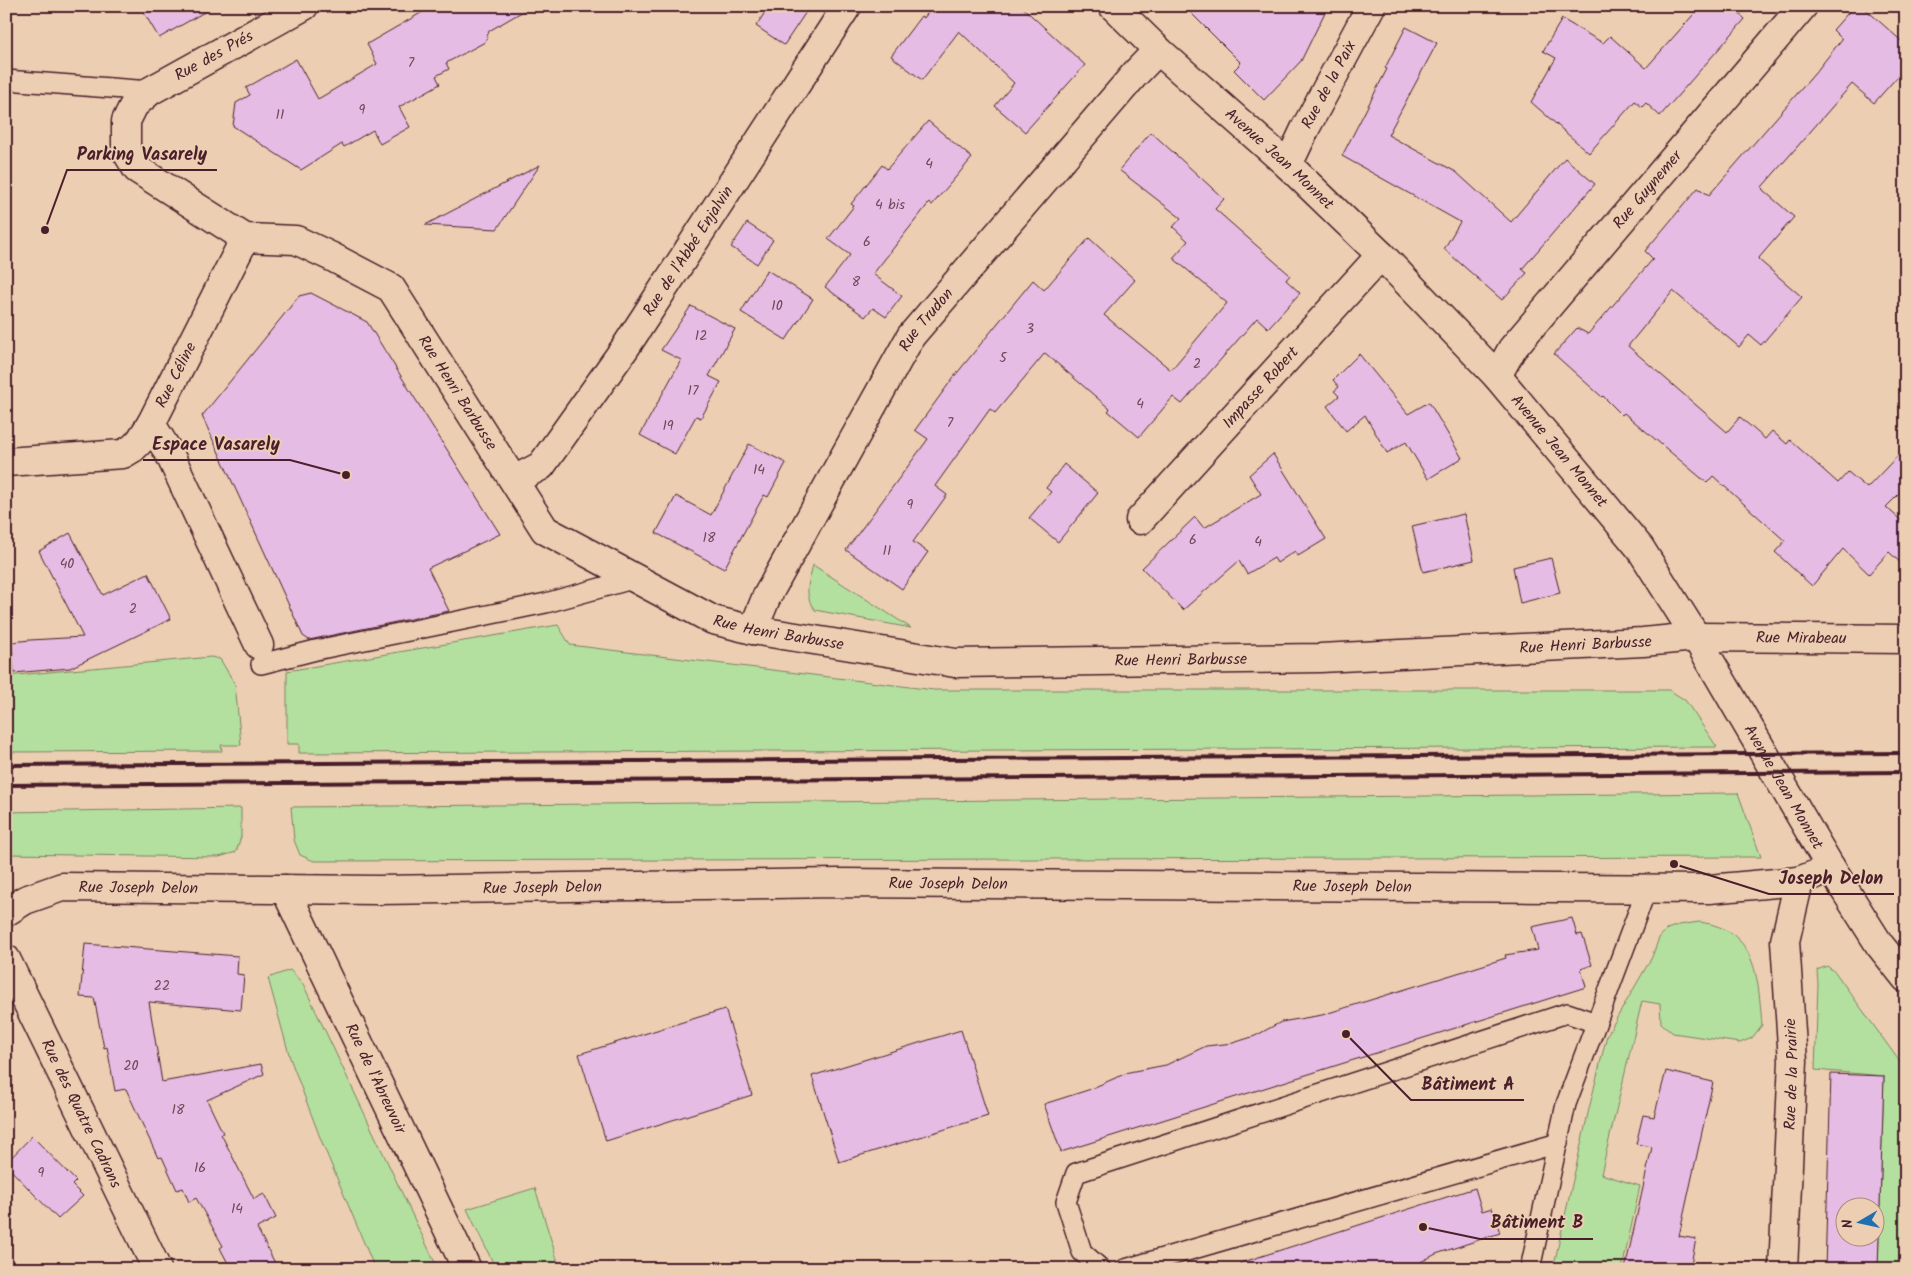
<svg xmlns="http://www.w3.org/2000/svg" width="1912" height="1275" font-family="Kalam,sans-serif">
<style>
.green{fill:#b3e09e;stroke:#7e8064}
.building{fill:#e5bce3;stroke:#4a1f2b;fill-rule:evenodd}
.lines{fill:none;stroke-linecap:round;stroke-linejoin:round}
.service-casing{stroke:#4a1f2b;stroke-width:22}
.minor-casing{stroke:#4a1f2b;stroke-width:31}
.secondary-casing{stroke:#4a1f2b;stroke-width:31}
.service{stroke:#eccfb2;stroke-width:19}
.minor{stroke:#eccfb2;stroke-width:28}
.secondary{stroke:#eccfb2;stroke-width:28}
.rail{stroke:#4a1f2b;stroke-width:4}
.labels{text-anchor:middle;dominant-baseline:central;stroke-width:4;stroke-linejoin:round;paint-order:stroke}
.number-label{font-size:14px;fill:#714659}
.street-label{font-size:16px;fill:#4a1f2b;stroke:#eccfb2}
.leader{fill:none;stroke:#4a1f2b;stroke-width:2}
.callout-dot{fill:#4a1f2b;stroke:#eccfb2;stroke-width:2}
.callout-label{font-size:18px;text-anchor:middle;font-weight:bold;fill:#4a1f2b;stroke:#eccfb2;stroke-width:4;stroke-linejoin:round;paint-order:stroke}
</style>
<rect width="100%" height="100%" fill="#eccfb2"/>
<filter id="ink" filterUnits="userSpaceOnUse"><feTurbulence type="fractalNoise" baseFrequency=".02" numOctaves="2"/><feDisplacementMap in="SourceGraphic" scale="10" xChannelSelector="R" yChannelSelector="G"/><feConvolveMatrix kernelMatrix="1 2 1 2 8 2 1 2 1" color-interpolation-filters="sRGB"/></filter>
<g filter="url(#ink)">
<g class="green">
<path d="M813,565L911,628L815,610C803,595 809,582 813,565Z"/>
<polygon points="558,625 570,645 934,690 1669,690 1685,700 1717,747 299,753 299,744 287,744 287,671"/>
<polygon points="211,657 220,659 235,684 241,745 221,745 222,751 6,752 6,676"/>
<polygon points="1738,793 1761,857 314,861 300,855 294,840 291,807"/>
<polygon points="241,808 241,837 236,852 219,857 6,854 6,812"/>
<path d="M1699,922C1757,929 1758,978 1762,1025L1752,1038L1740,1043L1673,1033L1661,1023L1660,1004L1642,1001L1601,1174L1640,1186L1622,1269H1553L1589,1109L1607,1035L1652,957L1659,938L1667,929L1679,925Z"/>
<polygon points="1827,966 1835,972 1900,1062 1906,1068 1906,1269 1878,1269 1884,1076 1815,1070 1818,984 1817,970"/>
<polygon points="290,970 303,984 438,1269 375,1269 321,1140 290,1058 268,978"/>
<polygon points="535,1188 560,1269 496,1269 467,1209"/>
</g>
<g class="building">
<polygon points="140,6 215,6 159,38"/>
<polygon points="433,6 532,6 489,31 485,42 446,63 449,69 436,76 440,84 399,107 410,127 380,144 373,130 344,147 342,144 301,170 233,126 236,103 250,95 246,88 296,59 318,99 377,64 367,44"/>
<polygon points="769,6 810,6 784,45 756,26"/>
<polygon points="933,6 1021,6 1085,65 1025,132 995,106 1014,83 959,31 922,80 891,56 921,16 924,18"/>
<polygon points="1184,6 1328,6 1301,61 1264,100 1234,70 1241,63"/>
<polygon points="1701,6 1731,6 1745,19 1660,116 1646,103 1642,107 1635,101 1589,153 1531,102 1556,58 1543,51 1562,19 1603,43 1610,36 1646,68"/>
<polygon points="1854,6 1862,6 1906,45 1906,67 1874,103 1852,84 1762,187 1763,190 1794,217 1758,259 1802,297 1761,345 1749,335 1739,347 1673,291 1628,346 1727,432 1740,417 1765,439 1772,431 1787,444 1790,440 1838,483 1848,472 1867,488 1906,447 1906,487 1886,507 1906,525 1906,568 1889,552 1869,574 1843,549 1812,586 1775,552 1785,541 1713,476 1707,483 1624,413 1622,415 1603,396 1602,397 1554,354 1577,328 1588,334 1653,259 1645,251 1698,188 1709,195 1816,72 1842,39 1833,30"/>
<polygon points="1406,27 1437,43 1388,135 1456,172 1511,222 1565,158 1595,184 1522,269 1527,273 1502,300 1444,249 1460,222 1342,156 1387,69 1385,68"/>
<polygon points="928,121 972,158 932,205 929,203 873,274 902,296 886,317 873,308 865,317 825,287 850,255 828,239 854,206 851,204 882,165 887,169"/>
<polygon points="1151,132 1224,199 1215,209 1290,275 1286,280 1300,293 1268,328 1257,318 1182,404 1173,397 1139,437 1108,411 1110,409 1045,353 995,413 990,409 935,486 947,495 913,542 928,552 902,589 846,550 928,439 915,430 953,378 1033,280 1044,290 1089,238 1135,280 1104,315 1171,370 1227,303 1173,258 1188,241 1173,227 1181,218 1119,170"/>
<polygon points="540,165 497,229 425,225"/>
<polygon points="747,223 773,240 757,264 731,247"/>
<polygon points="767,270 813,299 786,340 741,312"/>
<polygon points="311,293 367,322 500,534 428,568 449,611 309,640 303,636 202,416 299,296"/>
<polygon points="691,306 735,329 709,376 721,382 701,418 696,416 675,454 640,435 681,360 661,350"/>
<polygon points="1359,354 1408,414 1429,402 1462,458 1428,479 1406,442 1387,453 1365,415 1346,431 1327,406 1339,396 1334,391 1339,387 1333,380"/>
<polygon points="749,444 786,463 768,497 764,495 724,569 656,533 676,496 711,515"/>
<polygon points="1273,454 1326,539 1298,556 1295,551 1277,563 1274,558 1247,574 1239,561 1183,610 1142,568 1195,517 1204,528 1261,494 1249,475"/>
<polygon points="1064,464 1098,493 1058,542 1029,518 1051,492 1046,488"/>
<polygon points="1464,514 1474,560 1423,572 1412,526"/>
<polygon points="70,533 103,595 148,573 171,619 70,668 14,673 12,642 30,640 83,637 39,551"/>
<polygon points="1551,558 1560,593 1520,603 1513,567"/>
<polygon points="1572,918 1577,935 1582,934 1592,965 1581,969 1586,987 1061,1152 1044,1104 1088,1090 1129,1072 1166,1065 1206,1046 1233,1043 1255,1036 1281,1022 1322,1015 1506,958 1505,955 1538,950 1532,927"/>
<polygon points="85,944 238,956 237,974 244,975 241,1010 149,1002 162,1082 261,1064 264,1074 207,1100 223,1133 221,1134 254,1199 264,1194 276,1218 257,1228 278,1269 231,1269 220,1248 223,1246 196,1198 189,1202 183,1188 177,1190 162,1157 158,1158 126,1089 115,1091 107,1047 104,1048 94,998 80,997"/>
<polygon points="725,1009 752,1095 606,1141 579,1054"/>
<polygon points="961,1030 988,1116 839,1162 812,1076"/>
<polygon points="1666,1071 1713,1082 1679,1236 1696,1239 1690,1269 1625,1269 1652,1147 1636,1144 1643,1115 1654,1117"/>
<path d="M1831,1074L1884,1076L1878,1269H1825ZM1844,1208H1874V1238H1844Z"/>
<polygon points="32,1136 76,1181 72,1185 83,1196 58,1219 6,1165 6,1163"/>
<polygon points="1475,1188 1482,1211 1492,1208 1500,1233 1436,1254 1407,1269 1241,1269 1240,1263"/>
</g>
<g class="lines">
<g class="service-casing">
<g id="service">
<polyline points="6,80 150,91"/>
<polyline points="261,664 316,650 546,603 636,578"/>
<polyline points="1101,1269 1082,1252 1066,1202 1076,1173 1567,1013 1596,1023"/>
<polyline points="1125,1269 1558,1143"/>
<polyline points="1530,1269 1566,1104 1647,888"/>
</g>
</g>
<g class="minor-casing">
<g id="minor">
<path id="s1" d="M304,6L150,91L134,105L126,121V151L137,169L245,238L296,240L332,257L391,288L545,530L713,620L753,630L955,663L1320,658L1643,642L1696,637L1906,639"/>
<path id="s2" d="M1288,165L1306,127L1371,6"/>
<path id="s3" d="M1497,376L1512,349L1803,6"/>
<polyline points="151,424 169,453 259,645"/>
<path id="s4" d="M6,462L123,454L133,448L140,441L151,424L245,238"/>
<path id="s5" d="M514,480L541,466L625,348L847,6"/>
<path id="s6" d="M1140,520L1381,255"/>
<path id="s7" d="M753,630L766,598L911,336L1135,74L1158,50"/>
<path id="s8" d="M285,889L467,1269"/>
<path id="s9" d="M6,912L25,900L62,887L378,890L837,883L1709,889L1799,881L1831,868"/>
<path id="s10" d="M6,959L157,1269"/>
<path id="s11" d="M1783,1269L1793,1061L1785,941L1799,881"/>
</g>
</g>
<g class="secondary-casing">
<g id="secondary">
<path id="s12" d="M1113,6L1158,50L1288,165L1381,255L1497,376L1640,548L1696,637L1831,868L1879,944L1906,978"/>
</g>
</g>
<use href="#service" class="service"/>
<use href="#minor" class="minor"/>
<use href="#secondary" class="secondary"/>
<g class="rail">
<polyline points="6,765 1906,753"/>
<polyline points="6,785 1906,772"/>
</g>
</g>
</g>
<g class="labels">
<g class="number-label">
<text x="411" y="63">7</text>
<text x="362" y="110">9</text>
<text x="280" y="115">11</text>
<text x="929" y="164">4</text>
<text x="890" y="205">4 bis</text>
<text x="867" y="242">6</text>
<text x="856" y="282">8</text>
<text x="777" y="306">10</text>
<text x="1030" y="329">3</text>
<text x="701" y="336">12</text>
<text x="1003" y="358">5</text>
<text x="1197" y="364">2</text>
<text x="693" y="391">17</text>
<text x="1140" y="404">4</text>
<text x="950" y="423">7</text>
<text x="668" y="426">19</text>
<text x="759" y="470">14</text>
<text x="910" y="505">9</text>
<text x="709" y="538">18</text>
<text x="1193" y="540">6</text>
<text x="1258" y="542">4</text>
<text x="887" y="551">11</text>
<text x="67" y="564">40</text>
<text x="133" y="609">2</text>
<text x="162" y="986">22</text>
<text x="131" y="1066">20</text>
<text x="178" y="1110">18</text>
<text x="200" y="1168">16</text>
<text x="41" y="1173">9</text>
<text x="237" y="1209">14</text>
</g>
<g class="street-label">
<text transform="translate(214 56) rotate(-29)">Rue des Prés</text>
<text stroke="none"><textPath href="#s2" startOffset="90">Rue de la Paix</textPath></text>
<text stroke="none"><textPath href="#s12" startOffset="226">Avenue Jean Monnet</textPath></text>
<text stroke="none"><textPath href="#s3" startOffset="240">Rue Guynemer</textPath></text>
<text stroke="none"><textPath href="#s5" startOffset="291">Rue de l'Abbé Enjalvin</textPath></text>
<text stroke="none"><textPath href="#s7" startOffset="356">Rue Trudon</textPath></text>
<text stroke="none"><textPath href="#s4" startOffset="214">Rue Céline</textPath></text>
<text stroke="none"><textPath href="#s6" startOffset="179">Impasse Robert</textPath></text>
<text stroke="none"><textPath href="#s1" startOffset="676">Rue Henri Barbusse</textPath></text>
<text stroke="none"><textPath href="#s12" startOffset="631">Avenue Jean Monnet</textPath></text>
<text stroke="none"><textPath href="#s1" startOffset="1096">Rue Henri Barbusse</textPath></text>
<text stroke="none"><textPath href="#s1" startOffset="2122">Rue Mirabeau</textPath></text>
<text stroke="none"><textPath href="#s1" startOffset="1906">Rue Henri Barbusse</textPath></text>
<text stroke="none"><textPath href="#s1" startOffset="1501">Rue Henri Barbusse</textPath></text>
<text stroke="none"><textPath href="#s12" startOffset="1036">Avenue Jean Monnet</textPath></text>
<text stroke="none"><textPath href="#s9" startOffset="948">Rue Joseph Delon</textPath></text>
<text stroke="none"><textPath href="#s9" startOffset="1352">Rue Joseph Delon</textPath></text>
<text stroke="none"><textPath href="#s9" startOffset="542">Rue Joseph Delon</textPath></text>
<text stroke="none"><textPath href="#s9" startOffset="138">Rue Joseph Delon</textPath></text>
<text stroke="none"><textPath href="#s11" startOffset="195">Rue de la Prairie</textPath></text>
<text stroke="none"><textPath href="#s8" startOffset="210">Rue de l'Abreuvoir</textPath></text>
<text stroke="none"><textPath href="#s10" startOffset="172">Rue des Quatre Cadrans</textPath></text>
</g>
</g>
<path class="leader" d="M45 230L67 170H217M346 475L290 460H143M1674 864L1769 894H1894M1346 1034L1411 1100H1524M1423 1227L1480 1239H1593"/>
<g class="callout-dot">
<circle cx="45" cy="230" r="5"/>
<circle cx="346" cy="475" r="5"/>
<circle cx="1674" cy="864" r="5"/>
<circle cx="1346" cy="1034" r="5"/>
<circle cx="1423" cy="1227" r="5"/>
</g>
<g class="callout-label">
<text x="142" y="160">Parking Vasarely</text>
<text x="216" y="450">Espace Vasarely</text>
<text x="1831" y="884">Joseph Delon</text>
<text x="1468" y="1090">Bâtiment A</text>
<text x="1537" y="1228">Bâtiment B</text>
</g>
<rect width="1912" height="1275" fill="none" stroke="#eccfb2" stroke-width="25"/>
<rect x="12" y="12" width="1887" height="1250" fill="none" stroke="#4a1f2b" stroke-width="2" filter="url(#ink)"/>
<g transform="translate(1860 1222) rotate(261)"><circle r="24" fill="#eccfb2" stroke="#ab897c"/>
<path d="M0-4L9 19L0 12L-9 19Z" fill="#1f6fb2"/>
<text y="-8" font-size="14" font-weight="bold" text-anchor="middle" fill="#4a1f2b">N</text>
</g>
</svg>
